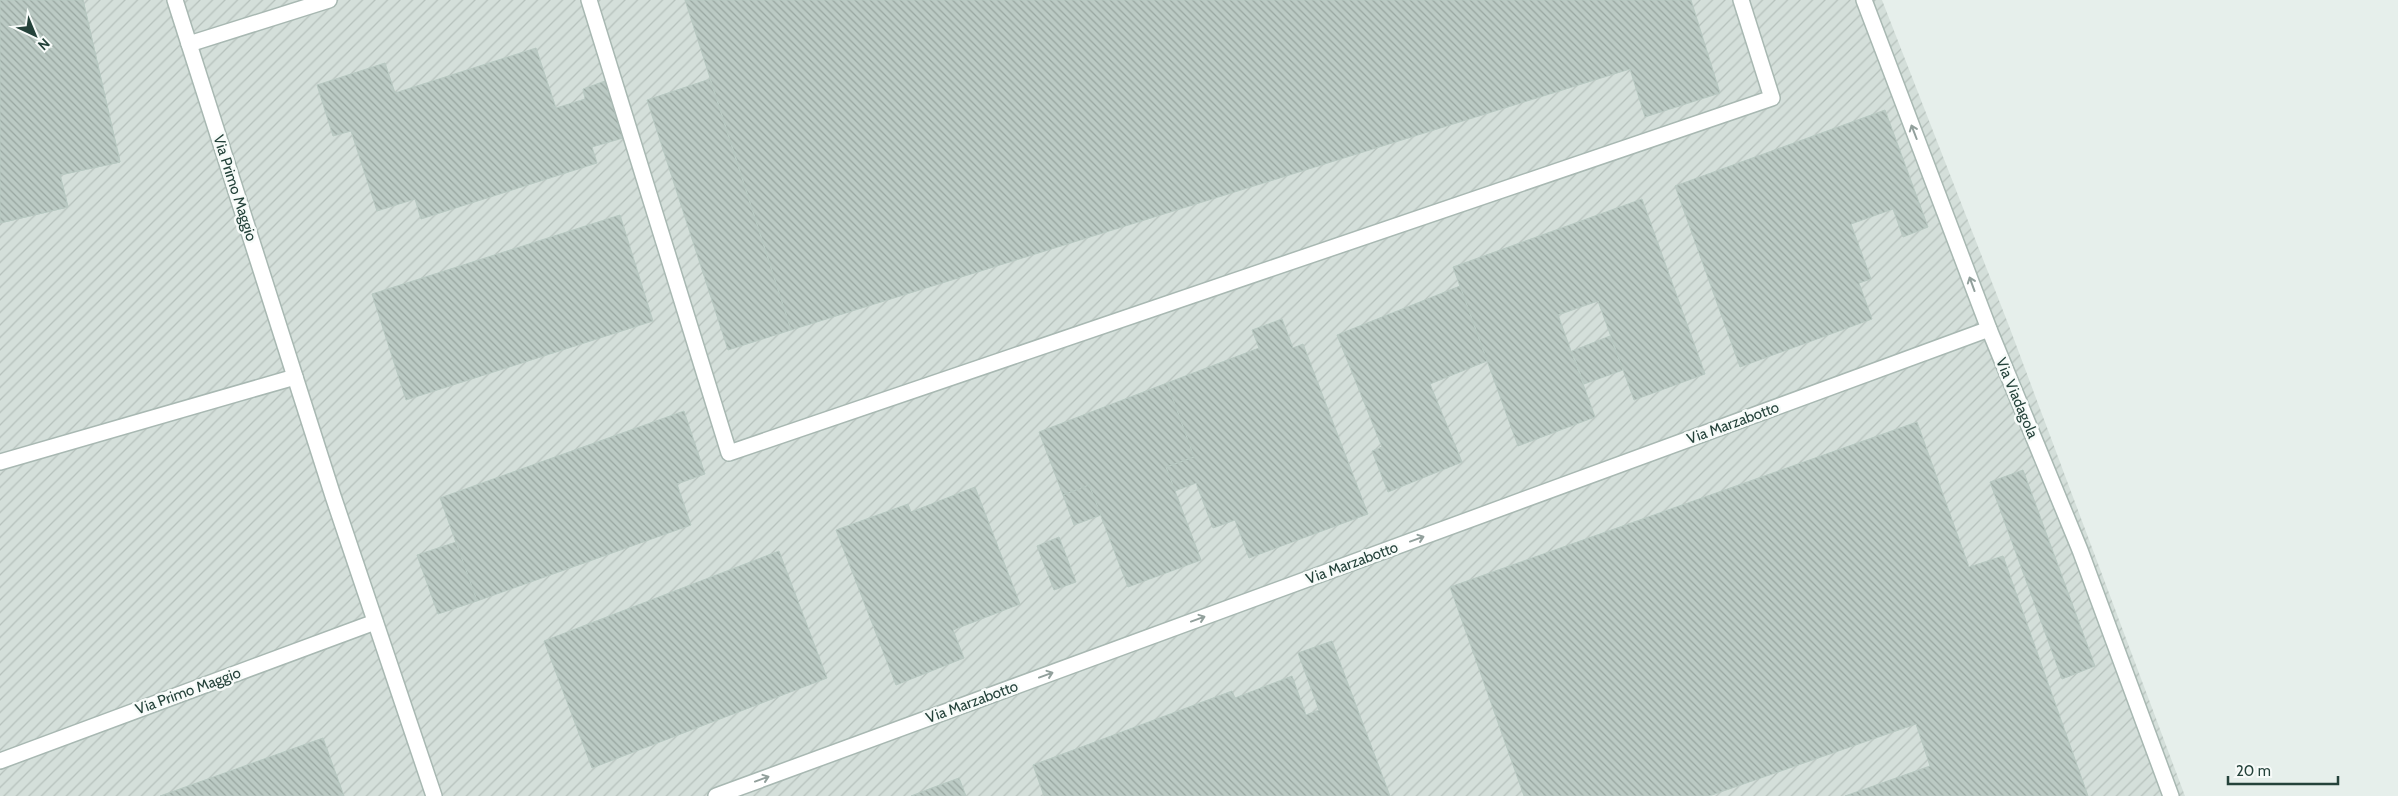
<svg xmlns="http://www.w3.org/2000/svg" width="2398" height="796" font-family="Cabin,sans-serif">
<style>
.industrial{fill:url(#industrial-furrows)}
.building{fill:url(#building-back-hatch);stroke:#b8c9c2}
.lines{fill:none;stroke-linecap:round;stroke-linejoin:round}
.lane-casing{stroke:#a8b8b2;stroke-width:18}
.street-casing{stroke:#a8b8b2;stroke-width:18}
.lane{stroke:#fff;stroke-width:15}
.street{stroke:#fff;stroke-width:15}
.oneway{stroke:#92a09c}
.labels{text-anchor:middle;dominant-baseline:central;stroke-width:5;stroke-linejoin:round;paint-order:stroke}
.street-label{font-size:15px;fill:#24423a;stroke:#f7fbf9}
</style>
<defs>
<pattern id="industrial-furrows" width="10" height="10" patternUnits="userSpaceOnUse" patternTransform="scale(1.25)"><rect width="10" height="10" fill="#d4dfda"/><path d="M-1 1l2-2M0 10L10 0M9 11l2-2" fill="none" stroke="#b6c1bc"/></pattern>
<pattern id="building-back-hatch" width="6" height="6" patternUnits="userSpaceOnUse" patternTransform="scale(1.25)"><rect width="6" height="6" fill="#bbcac4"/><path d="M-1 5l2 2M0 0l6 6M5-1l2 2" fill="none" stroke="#98a6a0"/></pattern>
</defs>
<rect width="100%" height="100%" fill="#e6efeb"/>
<polygon class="industrial" points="0,0 1882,0 2009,326 2185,796 0,796"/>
<g class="building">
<polygon points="0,0 83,0 120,162 60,175 68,207 0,223"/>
<polygon points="0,0 83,0 120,162 60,175 68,207 0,223"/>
<polygon points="685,0 1691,0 1720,93 1645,117 1630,69 791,330"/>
<polygon points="536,48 556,108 585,99 583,89 605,81 623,138 592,147 597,163 421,219 415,199 377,211 351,131 333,136 317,85 385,63 395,93"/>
<polygon points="710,79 791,330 728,350 647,100"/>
<polygon points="1885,110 1928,227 1903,237 1893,209 1851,224 1871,279 1859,283 1872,319 1740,367 1675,186"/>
<polygon points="1642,199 1705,374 1634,400 1598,301 1558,315 1595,417 1518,446 1453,267"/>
<polygon points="620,215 653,321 406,400 372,294"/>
<polygon points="1460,286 1487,361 1430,384 1462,462 1388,492 1372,451 1382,447 1337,335"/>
<polygon points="1282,319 1293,348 1303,344 1368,514 1249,558 1235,520 1213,528 1196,483 1175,491 1166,467 1194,457 1167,383 1259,348 1252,330"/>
<polygon points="1610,336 1623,370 1584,384 1572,351"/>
<polygon points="1167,383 1194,457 1166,467 1201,560 1128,587 1089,485 1063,495 1039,432"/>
<polygon points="684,411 705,474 677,484 691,525 477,601 440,498"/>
<polygon points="1917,422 1969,567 2003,556 2088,796 1845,796 1930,766 1916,724 1709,796 1524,796 1450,587"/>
<polygon points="2023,470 2095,666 2062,679 1990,482"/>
<polygon points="1089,485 1101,515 1074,525 1063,495"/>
<polygon points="975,487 1020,604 953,630 964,658 896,685 836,530 908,504 911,512"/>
<polygon points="1059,537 1076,582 1054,590 1037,546"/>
<polygon points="456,542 477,601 438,614 417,555"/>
<polygon points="779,551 827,678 592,768 544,641"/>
<polygon points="1332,641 1390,796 1044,796 1033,765 1232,691 1235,698 1292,676 1306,715 1319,710 1298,653"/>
<polygon points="323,738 344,796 160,796"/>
<polygon points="959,778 966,796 911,796 929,789"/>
</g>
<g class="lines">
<g class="lane-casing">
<g id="lane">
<polyline points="589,0 729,453 1772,98 1741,0"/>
<polyline points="189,44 329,0"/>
</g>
</g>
<g class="street-casing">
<g id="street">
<polyline points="175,0 333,496 434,796"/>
<polyline points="1864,0 1989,329 2080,550 2171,796"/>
<polyline points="0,462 295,377"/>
<polyline points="0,761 375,622"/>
<polyline points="716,796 1989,329"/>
</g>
</g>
<use href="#lane" class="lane"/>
<use href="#street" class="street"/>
</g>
<defs><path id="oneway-shaft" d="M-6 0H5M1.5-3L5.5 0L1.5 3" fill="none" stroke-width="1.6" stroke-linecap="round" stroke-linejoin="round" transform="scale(1.25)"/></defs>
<g class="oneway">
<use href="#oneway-shaft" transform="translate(1914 132) rotate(-111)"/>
<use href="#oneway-shaft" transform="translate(1972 284) rotate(-110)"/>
<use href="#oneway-shaft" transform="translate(1417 539) rotate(-20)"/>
<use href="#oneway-shaft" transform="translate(1198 619) rotate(-20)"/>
<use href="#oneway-shaft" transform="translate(1046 675) rotate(-20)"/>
<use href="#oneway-shaft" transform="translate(762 779) rotate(-20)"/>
</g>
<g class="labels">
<g class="street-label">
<text transform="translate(235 188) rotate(72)">Via Primo Maggio</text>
<text transform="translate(2017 398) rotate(67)">Via Viadagola</text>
<text transform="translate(1733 423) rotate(-20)">Via Marzabotto</text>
<text transform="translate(1352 563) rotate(-20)">Via Marzabotto</text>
<text transform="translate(188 691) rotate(-20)">Via Primo Maggio</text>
<text transform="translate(972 702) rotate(-20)">Via Marzabotto</text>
</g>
</g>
<g transform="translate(35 35) rotate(136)" stroke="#f7fbf9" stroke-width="4" paint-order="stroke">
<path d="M0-4L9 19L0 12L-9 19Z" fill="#24423a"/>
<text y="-8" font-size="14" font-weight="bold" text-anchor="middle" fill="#24423a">N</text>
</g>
<path d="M2228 776v8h110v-8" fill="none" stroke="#24423a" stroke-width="2.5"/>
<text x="2236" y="776" font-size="15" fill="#24423a" stroke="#f7fbf9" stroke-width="4" paint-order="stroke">20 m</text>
</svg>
